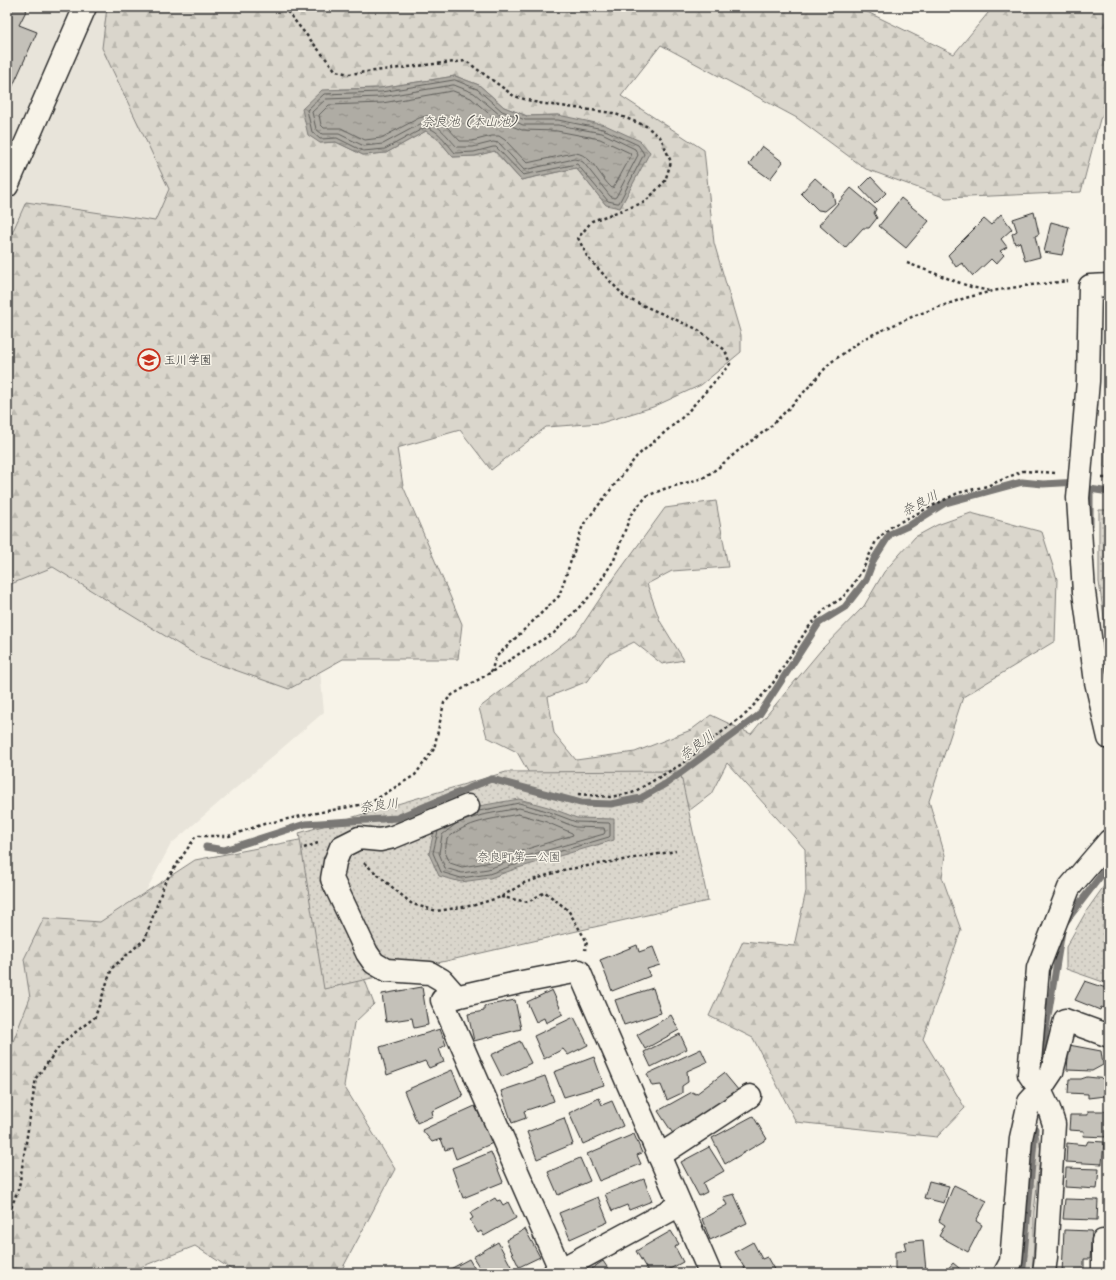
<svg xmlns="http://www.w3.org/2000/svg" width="1116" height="1280" font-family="Kalam,'Klee One',sans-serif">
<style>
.built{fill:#e8e4da}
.grass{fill:url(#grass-tufts);stroke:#82807c}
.forest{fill:url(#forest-firs);stroke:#82807c;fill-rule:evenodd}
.park{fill:url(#park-dots);stroke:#82807c}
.water{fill:url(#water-ripples);stroke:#7a7874}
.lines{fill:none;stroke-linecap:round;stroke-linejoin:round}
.shore{stroke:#605f5b;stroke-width:1}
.stream{stroke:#7a7874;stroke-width:7}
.building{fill:#c4c1b9;stroke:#2b2b2b}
.minor-casing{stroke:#2b2b2b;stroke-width:25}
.path{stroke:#2b2b2b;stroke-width:2.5;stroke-dasharray:3 3;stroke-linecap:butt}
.minor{stroke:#f7f3e8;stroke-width:22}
.labels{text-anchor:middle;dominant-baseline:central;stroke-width:3;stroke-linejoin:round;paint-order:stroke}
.poi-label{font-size:12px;fill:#2b2b2b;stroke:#f7f3e8;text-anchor:start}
.park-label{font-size:12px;fill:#575653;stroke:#f7f3e8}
.water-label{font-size:13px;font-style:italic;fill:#53524f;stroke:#f7f3e8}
</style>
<defs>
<pattern id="grass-tufts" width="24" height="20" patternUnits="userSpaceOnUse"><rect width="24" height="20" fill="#dad6cc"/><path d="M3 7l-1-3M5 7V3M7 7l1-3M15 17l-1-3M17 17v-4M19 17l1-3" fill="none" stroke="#bbb8af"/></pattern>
<pattern id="forest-firs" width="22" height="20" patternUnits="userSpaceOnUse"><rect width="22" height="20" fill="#dad6cc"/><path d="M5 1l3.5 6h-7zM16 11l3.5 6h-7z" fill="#bbb8af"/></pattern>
<pattern id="park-dots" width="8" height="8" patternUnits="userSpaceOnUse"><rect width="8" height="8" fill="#dad6cc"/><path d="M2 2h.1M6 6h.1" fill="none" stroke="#bbb8af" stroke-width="1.8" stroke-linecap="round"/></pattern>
<pattern id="water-ripples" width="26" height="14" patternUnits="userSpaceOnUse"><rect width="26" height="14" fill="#afaca4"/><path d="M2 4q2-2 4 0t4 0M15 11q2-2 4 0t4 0" fill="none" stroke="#8f8c86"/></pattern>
</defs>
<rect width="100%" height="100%" fill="#f7f3e8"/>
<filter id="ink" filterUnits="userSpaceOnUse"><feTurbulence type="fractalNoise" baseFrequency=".025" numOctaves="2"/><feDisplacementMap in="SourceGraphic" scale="8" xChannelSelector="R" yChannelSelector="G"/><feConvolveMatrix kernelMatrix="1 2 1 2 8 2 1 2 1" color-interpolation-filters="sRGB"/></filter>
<g filter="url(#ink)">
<polygon class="built" points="7,7 256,7 324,712 171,844 87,1002 7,1120"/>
<g class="grass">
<polygon points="1109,360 1109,468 1104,467"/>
<polygon points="1034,1123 1037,1129 1041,1150 1034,1212 1034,1243 1032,1273 1014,1273 1031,1140"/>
</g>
<g class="forest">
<path d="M107,7H857L954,54L993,7H1109V106L1100,119L1081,192L946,198L866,169L797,118L661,45L621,96L704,150L714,243L741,335V352L701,385L653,407L601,423L546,427L491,470L460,430L397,448L403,486L462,624L458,659H343L289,689L201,658L53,567L11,584L7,588V244L26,202L155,221L169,189L102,48ZM455,76L479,85L504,107L527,116L558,115L606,205L576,168L521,180L494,151L475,156L453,157L439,140L426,131L386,153L363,155L336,142L320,143L340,89L380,88Z"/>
<polygon points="716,501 728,567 672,571 647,584 660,621 684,660 662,664 634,642 606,656 588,681 548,697 554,733 576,760 635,752 691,730 711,715 751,734 821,650 864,606 884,572 915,537 937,525 971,513 1042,532 1057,579 1055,641 963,697 929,801 945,855 942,877 961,930 923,1039 965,1108 937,1137 796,1122 753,1038 709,1016 743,941 794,946 806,891 805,849 727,763 711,794 665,829 548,807 517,752 487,737 479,708 577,633 609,585 665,508"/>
<polygon points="315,837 321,866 374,1004 354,1023 344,1086 395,1169 340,1273 237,1273 195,1246 125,1273 30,1273 14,1268 10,1273 7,1273 7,1057 30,998 24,959 44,918 100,922 195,860"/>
</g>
<g class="park">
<polygon points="1099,510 1109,510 1109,652 1099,582"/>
<polygon points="680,771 708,901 324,989 299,833 506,772"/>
<polygon points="1109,879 1109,984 1066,969 1066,947 1087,910"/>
</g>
<g class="water">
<polygon points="455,76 479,85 504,107 527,116 558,115 605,125 640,141 650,152 620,208 606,205 576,168 521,180 495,151 475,156 453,157 439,140 426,131 386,153 363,155 336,142 320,143 308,135 302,109 322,90 380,88"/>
<polygon points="519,799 548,807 577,818 614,819 614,840 518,868 490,878 461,882 439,876 429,854 434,830 454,815 479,806"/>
</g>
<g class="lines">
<g class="shore">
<path d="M455,80L477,89L502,111L525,120H558L603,129L638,145L644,154L619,203H617L608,201L577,164L523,175L496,147H493L474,152L455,153C448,145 436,126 424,128L385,149L363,151L337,138L320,139L312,132L307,110L324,94L381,92Z"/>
<path d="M454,85L474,93L500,115L523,125H558L602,133L635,149L638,155L616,197L614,198L610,196L583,162L579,160L574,159L524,170L499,143L493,142L473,147H457C449,139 436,119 422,123L383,144L364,146L339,134H322L316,129L312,112L326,99L381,97Z"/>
<path d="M453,91L471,98L496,120L522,130L557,131L600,139L630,153L631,156L614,187L612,188C600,178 591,152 573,153L527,163L505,140L499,136H492L472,141H460L448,128L435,119L427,116L419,118L381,138L365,140L341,128H324L321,125L319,115L329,105L382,103Z"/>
<path d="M518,814L544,821L572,833L573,835L514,853L486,863L462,867L450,863L445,852L447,839C466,821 494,819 518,814Z"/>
<polyline points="457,823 442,835 439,853 445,868 462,873 488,869 516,859 604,834 605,832 604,828 575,827 546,815 519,808 482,815 460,822"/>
<polyline points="438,831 433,853 441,872 461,878 489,874 517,864 609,837 610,836 610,824 609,823 576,822 547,811 519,803 479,811"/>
</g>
<g class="stream">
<polyline points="1090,525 1090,489"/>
<polyline points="206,847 224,850 305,824 397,818 491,779 581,803 611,804 641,798 667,783 759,715 819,623 845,607 866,580 874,559 890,534 910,525 945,503 1022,482 1043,484 1079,482 1090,489 1109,492"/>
<polyline points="1041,1059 1063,925 1109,865"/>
<polyline points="1020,1273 1023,1267 1035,1129"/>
</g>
</g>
<g class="building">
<polygon points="7,7 28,7 19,25 37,32 7,99"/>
<polygon points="762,146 783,162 770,179 749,164"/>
<polygon points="871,177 886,193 875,204 860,188"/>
<polygon points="815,178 833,194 835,203 825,211 818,210 801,193"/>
<polygon points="851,188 876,209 874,213 877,218 869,228 863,228 845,248 819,225"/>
<polygon points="901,198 929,221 906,248 879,226"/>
<polygon points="1034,212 1039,234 1035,236 1040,257 1025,261 1020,242 1015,244 1012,234 1017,231 1013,219"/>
<polygon points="1001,214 1012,229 1001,239 1007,247 1000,251 1004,255 996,264 991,259 973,276 962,263 956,267 948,255 984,219 991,225"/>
<polygon points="1051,222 1069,227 1062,255 1044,252"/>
<polygon points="637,945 639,952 653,947 660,965 647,969 650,976 612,991 600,960"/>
<polygon points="1085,981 1109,989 1109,1010 1101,1007 1100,1010 1075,1000"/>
<polygon points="422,987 428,1025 414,1028 412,1018 386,1022 382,994"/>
<polygon points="653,988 661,1013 624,1025 615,1000"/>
<polygon points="552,990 563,1014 546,1023 544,1018 536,1022 527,1002"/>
<polygon points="515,1000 521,1029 474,1041 468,1014 484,1011 484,1006"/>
<polygon points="671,1015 679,1030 645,1049 637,1035"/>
<polygon points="574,1017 588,1045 568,1055 563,1049 544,1059 534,1036"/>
<polygon points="440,1029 446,1045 439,1049 444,1062 429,1068 425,1061 387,1075 380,1047"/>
<polygon points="680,1034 687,1049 651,1067 644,1052"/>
<polygon points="520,1041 531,1063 502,1077 491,1055"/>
<polygon points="1069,1045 1101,1051 1103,1065 1092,1071 1067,1070"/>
<polygon points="701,1049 707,1062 687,1071 688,1082 682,1086 682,1093 667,1100 661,1085 652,1086 647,1074"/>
<polygon points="594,1057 604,1085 564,1097 554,1072"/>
<polygon points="452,1070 463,1096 432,1111 433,1116 417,1123 404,1091"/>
<polygon points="724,1073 739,1091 674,1135 658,1111 692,1092 696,1094"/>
<polygon points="545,1076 554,1101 524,1111 526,1118 512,1123 501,1091"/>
<polygon points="1087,1077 1107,1079 1105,1096 1088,1098 1088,1094 1068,1093 1069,1079 1081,1079"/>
<polygon points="599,1098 602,1105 612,1101 623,1126 583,1144 569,1113"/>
<polygon points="475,1106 493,1143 456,1159 452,1148 445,1150 441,1139 432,1142 422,1130"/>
<polygon points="1088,1111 1107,1111 1106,1137 1083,1136 1084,1131 1069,1130 1070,1115 1088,1115"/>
<polygon points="753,1116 767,1139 725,1164 712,1138"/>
<polygon points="564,1118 573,1144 537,1159 527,1132"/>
<polygon points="634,1134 642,1153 637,1155 641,1164 599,1181 587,1154"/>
<polygon points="1088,1141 1104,1142 1102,1164 1066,1162 1067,1143 1086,1145"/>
<polygon points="709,1147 724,1171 703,1183 707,1192 699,1196 681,1162"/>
<polygon points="491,1152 503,1182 463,1198 452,1168"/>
<polygon points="580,1158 590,1181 558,1195 548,1172"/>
<polygon points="1066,1168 1099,1169 1097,1189 1065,1187"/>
<polygon points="644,1179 652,1201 629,1210 627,1205 612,1211 605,1194"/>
<polygon points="929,1181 949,1186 944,1203 924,1198"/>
<polygon points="954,1185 987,1201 976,1221 982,1225 968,1252 939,1236 945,1225 939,1221"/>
<polygon points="734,1194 747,1223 710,1240 702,1219 727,1205 723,1197"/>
<polygon points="598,1197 608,1222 570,1239 559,1213"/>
<polygon points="495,1198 497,1201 500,1200 503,1205 508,1202 516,1218 484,1236 481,1231 478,1233 470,1220 473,1218 470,1213"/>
<polygon points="1065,1199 1098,1200 1097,1220 1063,1219"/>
<polygon points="525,1229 540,1257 519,1267 506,1240"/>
<polygon points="1064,1230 1092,1231 1090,1259 1084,1259 1084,1273 1062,1273"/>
<polygon points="671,1231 679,1244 675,1247 683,1262 666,1271 667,1273 649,1273 636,1251"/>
<polygon points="923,1240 926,1270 907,1273 895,1273 895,1252 906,1250 904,1242"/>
<polygon points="498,1242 514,1272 512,1273 483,1273 473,1257"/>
<polygon points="753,1242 762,1259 767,1257 776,1273 737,1273 745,1269 735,1252"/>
<polygon points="469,1259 477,1273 443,1273"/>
<polygon points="603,1261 611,1273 585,1273"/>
<polygon points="953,1263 965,1273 944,1273"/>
</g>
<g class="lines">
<g class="minor-casing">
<g id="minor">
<polyline points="7,186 85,7"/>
<polyline points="1109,285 1090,286 1088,381 1078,498 1084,592 1096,682 1109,738"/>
<polyline points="457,997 442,980 430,973 386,970 374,963 367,953 332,879 335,862 341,847 359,838 380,840 393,837 468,806"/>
<polyline points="659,1156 750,1096"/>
<polyline points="560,1269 442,1000 517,983 579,971 710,1273"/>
<polyline points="554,1273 680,1205"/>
<polyline points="1005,1273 1011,1262 1021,1138 1029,1102 1040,1090 1052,1072 1065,1020 1109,1036"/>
<polyline points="1044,1273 1046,1257 1054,1124 1049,1109 1040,1090 1029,1074 1038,968 1069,888 1109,841"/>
<polyline points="1103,1273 1103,1241 1109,1241"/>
</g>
</g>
<g class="path">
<polyline points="283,7 286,10 336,71 349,74 434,64 466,61 514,96 538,103 613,113 646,126 661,138 671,162 665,181 645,202 592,221 578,238 588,258 626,298 697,329 725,350 730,364 685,415 637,456 583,525 559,596 496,657 491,672"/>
<polyline points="907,263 971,287 990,291"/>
<polyline points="1102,478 1109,478"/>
<polyline points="578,794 610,797 632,793 682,764 714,738 747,713 773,683 807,629 825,609 842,598 850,589 863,569 876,541 892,526 958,493 987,486 1023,471 1057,473"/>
<polyline points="365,815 370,803"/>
<polyline points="304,848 318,843"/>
<polyline points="364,863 412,904 437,911 475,905 501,897 524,883 563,870 676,851"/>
<polyline points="501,897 528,902 545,892 568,910 587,942 585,950"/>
<polyline points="7,1219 19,1187 36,1078 63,1042 95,1017 112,968 145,939 165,882 196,836 229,836 264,824 311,814 370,803 415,775 434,749 444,703 452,695 490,673 528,648 554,633 592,594 614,560 631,514 647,496 664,489 703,478 718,468 739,450 769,428 796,401 830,363 865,338 916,315 965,298 993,291 1023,286 1068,281"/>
</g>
<use href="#minor" class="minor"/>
</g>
</g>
<defs>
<g id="university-ring" transform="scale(1.15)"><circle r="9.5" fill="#f7f3e8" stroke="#c8321e" stroke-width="1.5"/><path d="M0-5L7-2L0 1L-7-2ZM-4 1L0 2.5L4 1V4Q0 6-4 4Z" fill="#c8321e"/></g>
</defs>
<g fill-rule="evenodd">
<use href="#university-ring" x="149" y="360"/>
</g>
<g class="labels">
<g class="poi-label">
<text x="164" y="360">玉川学園</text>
</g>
<g class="park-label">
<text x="519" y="857">奈良町第一公園</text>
</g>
<g class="water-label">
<text x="469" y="122">奈良池 (本山池)</text>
<text transform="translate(920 504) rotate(-28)">奈良川</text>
<text transform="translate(697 746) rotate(-37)">奈良川</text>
<text transform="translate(379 806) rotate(-7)">奈良川</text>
</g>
</g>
<rect width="1116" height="1280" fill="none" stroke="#f7f3e8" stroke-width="24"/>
<rect x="12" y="12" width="1092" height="1256" fill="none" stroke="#2b2b2b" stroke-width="1.5" filter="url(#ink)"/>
</svg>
